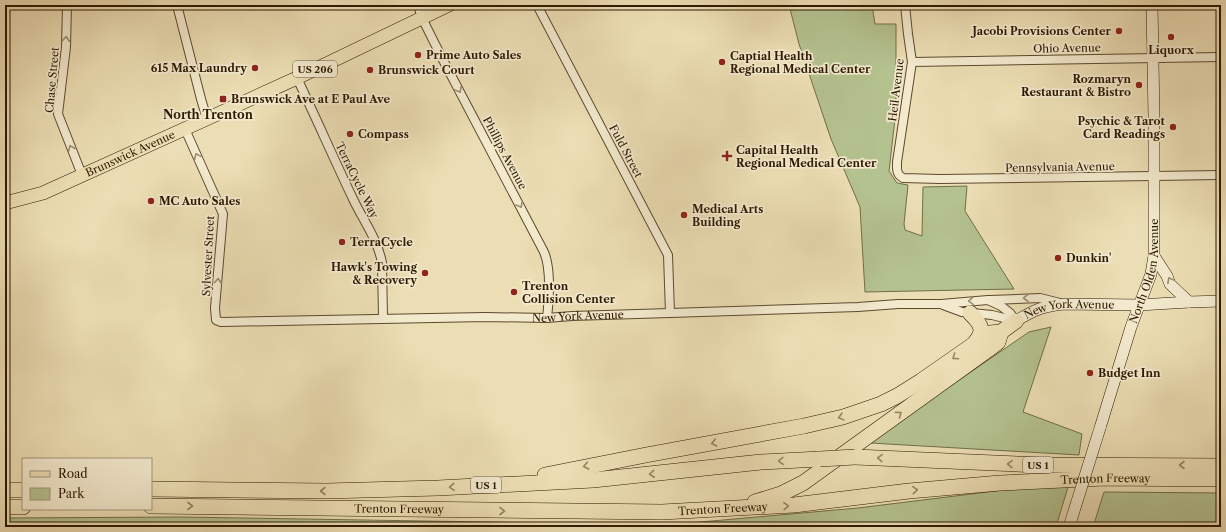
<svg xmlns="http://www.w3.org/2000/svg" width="1226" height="532" font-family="'Libre Caslon Text',serif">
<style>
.green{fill:#b4c290;stroke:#706e48}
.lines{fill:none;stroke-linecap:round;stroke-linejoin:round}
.minor-casing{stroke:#5d4a2d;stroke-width:10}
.secondary-casing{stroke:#2d1900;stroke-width:12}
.primary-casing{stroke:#2d1900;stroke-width:14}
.motorway-casing{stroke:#2d1900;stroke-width:16}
.minor{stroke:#f3eace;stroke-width:8}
.secondary{stroke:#f3eace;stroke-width:11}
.primary{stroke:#ecdeb4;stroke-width:13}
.motorway{stroke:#ecdeb4;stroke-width:15}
.secondary-bridge-casing{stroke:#2d1900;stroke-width:12;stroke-linecap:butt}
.motorway-bridge-casing{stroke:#2d1900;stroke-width:16;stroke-linecap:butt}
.secondary-bridge{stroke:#f3eace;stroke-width:11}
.motorway-bridge{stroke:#ecdeb4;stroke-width:15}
.oneway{stroke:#9a8c71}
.oneway2{stroke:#968563}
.poi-dot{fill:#8f2418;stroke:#f3eace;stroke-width:1.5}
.labels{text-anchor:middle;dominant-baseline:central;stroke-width:3.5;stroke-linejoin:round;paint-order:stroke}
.shield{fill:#f3eace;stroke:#68583e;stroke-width:1}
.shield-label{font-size:10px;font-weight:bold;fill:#2d1900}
.poi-label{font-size:11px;font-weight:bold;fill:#2d1900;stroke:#f3eace;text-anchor:start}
.street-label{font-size:11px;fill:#2d1900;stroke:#f3eace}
.neighbourhood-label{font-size:12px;font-weight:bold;fill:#2d1900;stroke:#f3eace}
</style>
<rect width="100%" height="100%" fill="#ecdeb4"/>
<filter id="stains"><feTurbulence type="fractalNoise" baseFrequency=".005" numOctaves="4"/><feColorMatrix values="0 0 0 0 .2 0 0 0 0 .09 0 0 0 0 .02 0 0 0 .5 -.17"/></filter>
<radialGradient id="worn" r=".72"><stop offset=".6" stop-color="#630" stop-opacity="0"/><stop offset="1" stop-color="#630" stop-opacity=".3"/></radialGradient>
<g class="green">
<polygon points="789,5 872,5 875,24 896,24 896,110 889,171 897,183 908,185 904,224 905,230 922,236 923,187 967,186 965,211 1014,289 865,292 860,207 831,139 799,44"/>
<polygon points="1051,327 1023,412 1082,434 1079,455 870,443 892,426 1029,332"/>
<polygon points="1068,487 1056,527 5,527 5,518 181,517 667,525 858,508 1012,489"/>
<polygon points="1104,492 1221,493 1221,527 1093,527"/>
</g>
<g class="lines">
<g class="minor-casing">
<g id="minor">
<polyline points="67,5 66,47 58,114 82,175"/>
<polyline points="177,5 201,99 207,119"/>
<path d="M418,5L422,18L442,58L544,252C551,268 549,300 547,318"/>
<polyline points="537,5 668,255 670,313"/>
<path d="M905,5L908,34L912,62L897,162C897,169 896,174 903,178L940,179L1221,175"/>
<polyline points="912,62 1221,57"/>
<path d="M297,78C316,118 334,159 353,199C363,220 378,240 382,263L383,319"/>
<path id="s1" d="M185,129L223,214L215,308L216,320L221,322L485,317L547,318L572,316L670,313L858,307L898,304H941L988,300L1001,306L1010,313L1016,321"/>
<polyline points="990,300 1040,298 1060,303"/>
<polyline points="943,305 962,312 992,315 1016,321"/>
</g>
</g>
<g class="secondary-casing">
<g id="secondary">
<polyline points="1154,256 1167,276 1170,284 1189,302"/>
<path id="s2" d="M1016,321C1034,310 1043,306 1064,304L1139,305L1189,302L1221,301"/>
<path id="s3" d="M1100,428L1131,327L1151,274L1154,256V117L1152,5"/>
</g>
</g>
<g class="primary-casing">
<g id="primary">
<path id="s4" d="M5,203L43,193L297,78L449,5"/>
</g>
</g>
<g class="motorway-casing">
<g id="motorway">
<path d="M970,313C983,326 985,331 973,345"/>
<polyline points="855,457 1039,465 1221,466"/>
<polyline points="545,475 646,455 804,426 843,417 881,404 897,396 921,381 990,333 1001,332 1016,321"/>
<polyline points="151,489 327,491 438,488 593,480 761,462 820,459"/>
<polyline points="5,490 23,490"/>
<polyline points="755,502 781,494 803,483 992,347 998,342 1001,332"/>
<path id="s5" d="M151,506L662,512L794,505L909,491L1000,483L1105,478L1221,479"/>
<polyline points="5,507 23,507"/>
</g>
</g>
<use href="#minor" class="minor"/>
<use href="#secondary" class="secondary"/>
<use href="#primary" class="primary"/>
<use href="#motorway" class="motorway"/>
<g class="secondary-bridge-casing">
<polyline id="secondary-bridge" points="1069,527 1100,428"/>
</g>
<g class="motorway-bridge-casing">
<polyline id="motorway-bridge" points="820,459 855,457"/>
</g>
<use href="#secondary-bridge" class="secondary-bridge"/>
<use href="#motorway-bridge" class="motorway-bridge"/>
</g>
<defs><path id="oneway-chevron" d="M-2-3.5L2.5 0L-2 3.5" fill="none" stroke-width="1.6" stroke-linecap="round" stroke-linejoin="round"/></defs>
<g class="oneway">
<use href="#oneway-chevron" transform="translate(66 39) rotate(-86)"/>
<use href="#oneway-chevron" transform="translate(459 90) rotate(62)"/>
<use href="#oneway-chevron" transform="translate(71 148) rotate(-112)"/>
<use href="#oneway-chevron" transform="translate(197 156) rotate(-114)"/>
<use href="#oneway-chevron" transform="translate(520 205) rotate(62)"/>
<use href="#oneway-chevron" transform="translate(1170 280) rotate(-118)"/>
<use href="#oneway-chevron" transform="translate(218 281) rotate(-85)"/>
<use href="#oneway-chevron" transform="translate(1026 298) rotate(179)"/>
<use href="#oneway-chevron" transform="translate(971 301) rotate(176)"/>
</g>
<g class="oneway2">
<use href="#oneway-chevron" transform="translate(955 357) rotate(146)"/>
<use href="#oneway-chevron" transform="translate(899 414) rotate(-36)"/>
<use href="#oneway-chevron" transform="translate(841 417) rotate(165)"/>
<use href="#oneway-chevron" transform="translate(714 443) rotate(169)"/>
<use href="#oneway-chevron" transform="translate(880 458) rotate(-178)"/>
<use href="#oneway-chevron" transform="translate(781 461) rotate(177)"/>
<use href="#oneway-chevron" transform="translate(1010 464) rotate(-178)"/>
<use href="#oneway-chevron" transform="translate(1182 465) rotate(-180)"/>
<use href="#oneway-chevron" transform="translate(586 466) rotate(169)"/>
<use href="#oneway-chevron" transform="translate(652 474) rotate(174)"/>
<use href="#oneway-chevron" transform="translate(452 487) rotate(177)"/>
<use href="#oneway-chevron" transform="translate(915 490) rotate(-5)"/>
<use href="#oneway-chevron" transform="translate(323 491) rotate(-180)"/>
<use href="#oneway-chevron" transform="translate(190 506)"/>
<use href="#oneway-chevron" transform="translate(786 506) rotate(-3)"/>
<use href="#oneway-chevron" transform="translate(502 511)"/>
</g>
<g class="poi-dot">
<circle cx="1119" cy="31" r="4"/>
<circle cx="1171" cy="37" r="4"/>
<circle cx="418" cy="55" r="4"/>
<circle cx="722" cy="62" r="4"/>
<circle cx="255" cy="68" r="4"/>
<circle cx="370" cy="70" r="4"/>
<circle cx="1139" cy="85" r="4"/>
<rect x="219" y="95" width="8" height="8" rx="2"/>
<circle cx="1173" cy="127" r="4"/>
<circle cx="350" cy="134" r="4"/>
<path d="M725 150h4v4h4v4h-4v4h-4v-4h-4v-4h4z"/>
<circle cx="151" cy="201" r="4"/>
<circle cx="684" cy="215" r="4"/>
<circle cx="342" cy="242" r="4"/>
<circle cx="1058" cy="258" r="4"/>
<circle cx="425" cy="273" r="4"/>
<circle cx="514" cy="292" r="4"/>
<circle cx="1090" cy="373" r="4"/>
</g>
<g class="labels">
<g class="shield">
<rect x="293" y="61" width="44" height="16" rx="3"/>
<rect x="1023" y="457" width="30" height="16" rx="3"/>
<rect x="471" y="477" width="30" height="16" rx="3"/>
</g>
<g class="shield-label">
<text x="315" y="69">US 206</text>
<text x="1038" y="465">US 1</text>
<text x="486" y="485">US 1</text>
</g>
<g class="poi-label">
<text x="1111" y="31" text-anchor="end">Jacobi Provisions Center</text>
<text x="1171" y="50" text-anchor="middle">Liquorx</text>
<text x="426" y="55">Prime Auto Sales</text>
<text x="730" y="56">Captial Health<tspan x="730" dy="13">Regional Medical Center</tspan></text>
<text x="247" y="68" text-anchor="end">615 Max Laundry</text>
<text x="378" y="70">Brunswick Court</text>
<text x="1131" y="79" text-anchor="end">Rozmaryn<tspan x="1131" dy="13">Restaurant &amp; Bistro</tspan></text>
<text x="231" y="99">Brunswick Ave at E Paul Ave</text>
<text x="1165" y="121" text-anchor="end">Psychic &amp; Tarot<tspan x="1165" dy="13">Card Readings</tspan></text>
<text x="358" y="134">Compass</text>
<text x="736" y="150">Capital Health<tspan x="736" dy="13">Regional Medical Center</tspan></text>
<text x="159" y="201">MC Auto Sales</text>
<text x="692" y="209">Medical Arts<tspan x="692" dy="13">Building</tspan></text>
<text x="350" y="242">TerraCycle</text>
<text x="1066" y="258">Dunkin'</text>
<text x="417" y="267" text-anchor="end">Hawk's Towing<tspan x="417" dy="13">&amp; Recovery</tspan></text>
<text x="522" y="286">Trenton<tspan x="522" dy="13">Collision Center</tspan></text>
<text x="1098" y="373">Budget Inn</text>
</g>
<g class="street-label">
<text transform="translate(1067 48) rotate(-1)">Ohio Avenue</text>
<text transform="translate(52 80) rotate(-85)">Chase Street</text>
<text transform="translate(896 90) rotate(-83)">Heil Avenue</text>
<text transform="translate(626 151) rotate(62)">Fuld Street</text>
<text stroke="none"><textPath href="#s4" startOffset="135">Brunswick Avenue</textPath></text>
<text transform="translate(505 153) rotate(62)">Phillips Avenue</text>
<text transform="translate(1060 167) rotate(-1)">Pennsylvania Avenue</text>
<text transform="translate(357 180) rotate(64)">TerraCycle Way</text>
<text transform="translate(208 256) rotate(-87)">Sylvester Street</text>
<text stroke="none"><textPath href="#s3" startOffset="164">North Olden Avenue</textPath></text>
<text stroke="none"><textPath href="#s2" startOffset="56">New York Avenue</textPath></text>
<text stroke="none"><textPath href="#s1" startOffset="562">New York Avenue</textPath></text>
<text stroke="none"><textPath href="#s5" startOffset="956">Trenton Freeway</textPath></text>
<text stroke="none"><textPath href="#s5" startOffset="248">Trenton Freeway</textPath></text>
<text stroke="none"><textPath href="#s5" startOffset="572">Trenton Freeway</textPath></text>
</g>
<g class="neighbourhood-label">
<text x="208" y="114">North Trenton</text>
</g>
</g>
<rect width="1226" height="532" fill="none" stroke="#ecdeb4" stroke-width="20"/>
<rect x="6" y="6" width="1214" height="520" fill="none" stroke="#2d1900" stroke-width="2"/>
<rect x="10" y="10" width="1206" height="512" fill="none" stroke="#2d1900"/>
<rect x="22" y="458" width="130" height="52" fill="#f3eace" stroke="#a4967c"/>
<rect x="30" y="471" width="20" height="6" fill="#ecdeb4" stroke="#a4967c"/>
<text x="58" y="478" font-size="12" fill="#2d1900">Road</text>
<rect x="30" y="488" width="20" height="12" fill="#b4c290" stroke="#a4967c"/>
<text x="58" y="498" font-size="12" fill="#2d1900">Park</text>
<rect width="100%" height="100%" filter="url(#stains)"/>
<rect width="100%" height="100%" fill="url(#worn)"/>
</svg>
